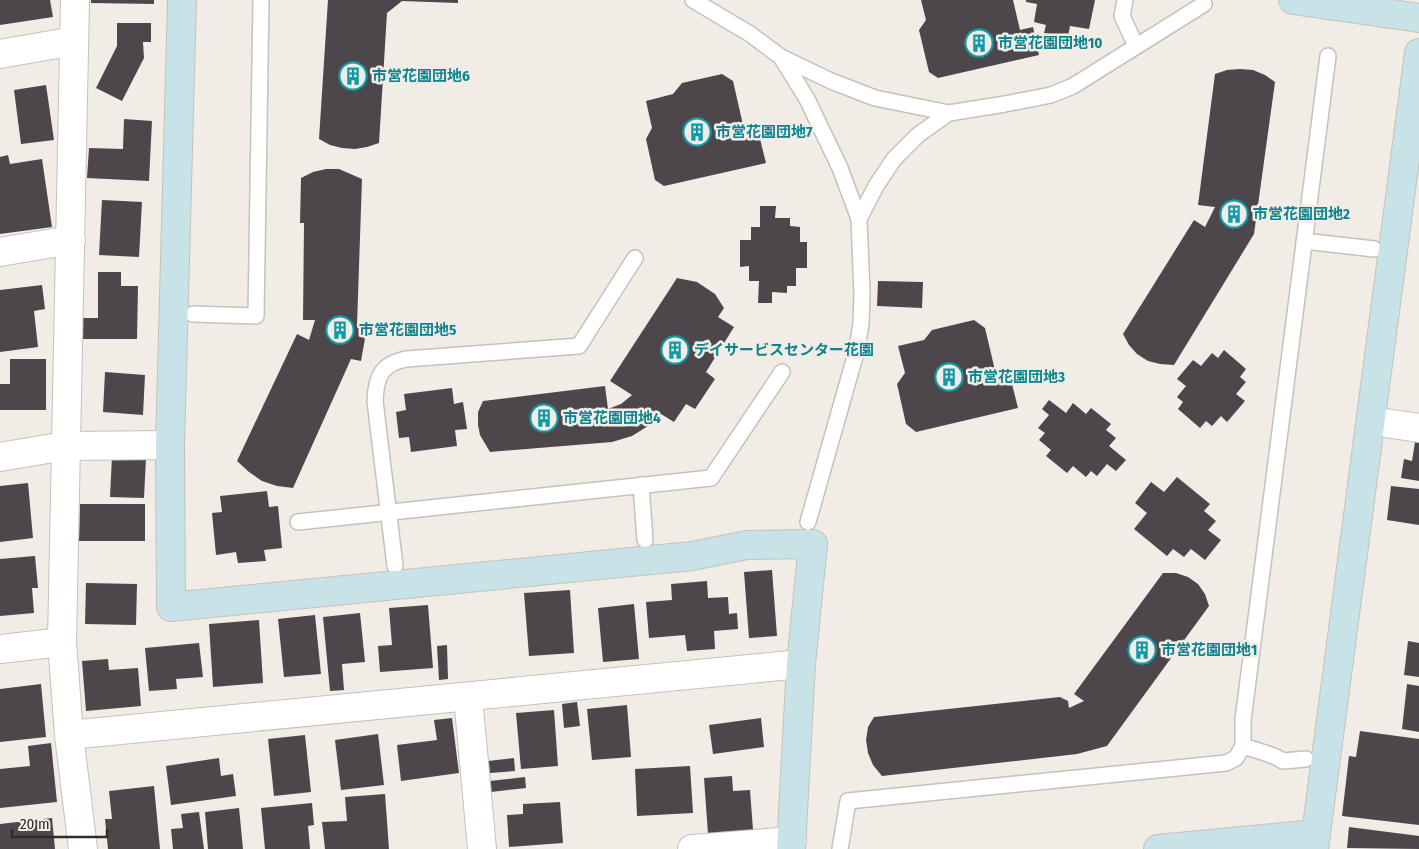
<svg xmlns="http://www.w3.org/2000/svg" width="1419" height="849" font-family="'Fira Sans Condensed','Noto Sans JP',sans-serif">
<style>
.building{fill:#4d474b}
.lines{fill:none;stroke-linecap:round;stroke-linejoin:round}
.lane-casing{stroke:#c6c1bb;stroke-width:18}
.street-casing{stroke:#c6c1bb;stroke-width:30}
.secondary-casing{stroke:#c6c1bb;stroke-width:30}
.lane{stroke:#fff;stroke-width:15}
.street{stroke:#fff;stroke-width:28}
.secondary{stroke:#c7e3e8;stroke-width:28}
.labels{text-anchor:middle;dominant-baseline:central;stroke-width:5;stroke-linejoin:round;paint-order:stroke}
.culture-label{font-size:15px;font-weight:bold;fill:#0d838f;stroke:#f1ece5;text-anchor:start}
</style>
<rect width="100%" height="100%" fill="#f1ece5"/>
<g class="building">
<polygon points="0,0 50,0 53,17 0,25"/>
<polygon points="91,0 154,0 154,4 91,3"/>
<polygon points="328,0 458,0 458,3 402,1 387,13 379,143 367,147 355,149 342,148 330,145 319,139"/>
<polygon points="921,0 1013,0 1020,30 1033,27 1039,55 938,78 929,72 919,30 926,20"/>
<polygon points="1026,0 1095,0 1089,29 1070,26 1066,47 1053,45 1055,35 1044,33 1046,25 1034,22 1037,4 1026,2"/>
<polygon points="117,23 151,23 151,42 143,42 144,58 122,101 96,88 117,46"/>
<polygon points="1240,69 1253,70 1265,75 1275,82 1254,234 1174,365 1160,364 1148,361 1137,354 1129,345 1123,334 1194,220 1205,227 1215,207 1198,205 1215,74 1227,70"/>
<polygon points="722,74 733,81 746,138 759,135 766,163 664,186 655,180 646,139 652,128 646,101 673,94 682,83"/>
<polygon points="46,85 54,140 21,144 14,90"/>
<polygon points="124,119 152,121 149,181 87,178 89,148 123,149"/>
<polygon points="8,155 10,164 42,159 52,227 0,234 0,157"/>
<polygon points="326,169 339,169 362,179 357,325 367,327 361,361 351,359 293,488 277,486 262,481 249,472 237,461 297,334 309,340 315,320 303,320 304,223 300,223 301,178 313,172"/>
<polygon points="102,200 142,202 139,257 99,255"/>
<polygon points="760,206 776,206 775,218 790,218 790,226 800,227 800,242 807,242 807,268 796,268 796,286 787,286 787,293 772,292 772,303 758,303 759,281 749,281 749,266 740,267 740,240 751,240 751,227 760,227"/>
<polygon points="98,272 121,272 121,286 138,286 137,339 83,339 83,318 98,318"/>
<polygon points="677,278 697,282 715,294 724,308 718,317 734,327 706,372 715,379 695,409 686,404 674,422 661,414 648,426 632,436 612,442 490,452 480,435 478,425 478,412 483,401 605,386 608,409 621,404 632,395 610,381"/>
<polygon points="878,281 923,282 922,308 877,306"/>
<polygon points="42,285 45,309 34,311 38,347 0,352 0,290"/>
<polygon points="974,320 985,328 998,383 1011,380 1018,408 916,432 906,424 897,384 905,373 898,346 924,340 932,330"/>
<polygon points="1224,350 1246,369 1240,377 1246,382 1236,394 1245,401 1227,422 1221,416 1212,426 1206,421 1200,428 1178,409 1183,402 1177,397 1186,386 1177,379 1193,360 1201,366 1212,353 1218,358"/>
<polygon points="10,359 46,359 46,410 0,410 0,384 10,384"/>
<polygon points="105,372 145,375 143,415 103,412"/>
<polygon points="452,388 454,404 463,402 467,429 455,430 457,446 411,452 409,437 399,438 396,412 406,410 404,394"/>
<polygon points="1049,400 1066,413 1073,403 1086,414 1091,408 1111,424 1106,430 1116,438 1109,446 1126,460 1116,471 1107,464 1097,476 1091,471 1086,477 1073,466 1067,473 1046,456 1051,450 1039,440 1045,433 1038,428 1049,415 1042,409"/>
<polygon points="1415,442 1419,443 1419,481 1401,478 1404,459 1412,461"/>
<polygon points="112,456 146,458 144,498 110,497"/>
<polygon points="1177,477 1210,504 1204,511 1216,521 1208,530 1221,540 1205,560 1191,549 1184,557 1173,549 1167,556 1134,529 1147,513 1135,503 1151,482 1164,492"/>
<polygon points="28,483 33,538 0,542 0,486"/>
<polygon points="1391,486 1419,489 1419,525 1387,520"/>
<polygon points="267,491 269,507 278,506 282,548 264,550 266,561 238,563 236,552 216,555 212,513 222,512 220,496"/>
<polygon points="80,504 145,504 145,541 79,541"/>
<polygon points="35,556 38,588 32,588 34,613 0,616 0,559"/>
<polygon points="772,570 777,636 749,638 744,572"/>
<polygon points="1163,573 1176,573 1188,577 1198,584 1205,594 1209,606 1107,746 1077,754 882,776 873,765 868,753 866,740 868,727 874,717 1060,697 1068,701 1069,708 1084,701 1074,694"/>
<polygon points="707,581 708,598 728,597 729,614 737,613 738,629 714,631 715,649 687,651 685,635 649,638 646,602 672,600 671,584"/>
<polygon points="86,583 137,584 136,625 85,624"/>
<polygon points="570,590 574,653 529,656 524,593"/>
<polygon points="634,604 639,659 603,662 598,608"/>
<polygon points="428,605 433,668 380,672 378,646 392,645 389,608"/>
<polygon points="360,613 365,662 342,664 344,690 330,691 323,617"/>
<polygon points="315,615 321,674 284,677 278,619"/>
<polygon points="259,620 263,683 213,687 209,624"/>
<polygon points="1408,641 1419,643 1419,677 1404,675"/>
<polygon points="199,643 203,677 176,679 177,689 149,691 145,648"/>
<polygon points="447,645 448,679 439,680 437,646"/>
<polygon points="108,659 109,670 138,668 141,706 86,711 82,661"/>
<polygon points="41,684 46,737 0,742 0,689"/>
<polygon points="1407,684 1419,686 1419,732 1402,729"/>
<polygon points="577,702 580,726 564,728 562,704"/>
<polygon points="627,705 631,757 592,760 587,709"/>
<polygon points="554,710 558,766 521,769 516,713"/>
<polygon points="452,718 459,773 401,781 397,745 437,740 434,720"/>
<polygon points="761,718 764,747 713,754 709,725"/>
<polygon points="1360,731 1419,739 1419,825 1342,816 1349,756 1356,757"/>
<polygon points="378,734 384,785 341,790 335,740"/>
<polygon points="305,735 311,792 274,796 268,739"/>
<polygon points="51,743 57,802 0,808 0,769 30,766 28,746"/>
<polygon points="219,758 221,776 233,774 236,796 171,805 166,766"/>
<polygon points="514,758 515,771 490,773 488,761"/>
<polygon points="690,766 693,813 637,816 635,769"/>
<polygon points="732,776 733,791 750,790 753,830 708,834 704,778"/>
<polygon points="525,777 526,788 491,792 490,781"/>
<polygon points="154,786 160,849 108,849 105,819 112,819 109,791"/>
<polygon points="385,794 389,849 325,849 322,822 347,821 345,797"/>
<polygon points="560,802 563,843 509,847 507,815 523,814 523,804"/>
<polygon points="312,803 314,825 308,826 310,849 265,849 261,808"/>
<polygon points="239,808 243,849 208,849 205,812"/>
<polygon points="199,812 204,849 173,849 171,829 183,828 181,814"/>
<polygon points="52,818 55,849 0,849 0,824"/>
<polygon points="1349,827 1419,836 1419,849 1347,848"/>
</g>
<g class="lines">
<g class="lane-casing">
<g id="lane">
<polyline points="693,0 750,34 781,57 807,99 840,168 859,219 862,293 861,324 856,353 808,522"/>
<polyline points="1125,0 1122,16 1136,46"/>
<polyline points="781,57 831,81 875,98 949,113"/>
<polyline points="859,219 876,186 894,159 918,135 949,113 1005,104 1051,95 1073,86 1204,4"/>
<polyline points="1304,241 1374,249"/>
<polyline points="193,314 256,316 261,0"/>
<polyline points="641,485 645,540"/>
<polyline points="298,522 711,478 782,372"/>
<path d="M395,566L375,401C376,377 381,364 406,359L579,346L635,258"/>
<path d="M1306,759L1283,761C1271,753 1257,751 1243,746V720L1328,56"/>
<polyline points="840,849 848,801 1226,763 1236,758 1243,746"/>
</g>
</g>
<g class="street-casing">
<g id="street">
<polyline points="75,0 62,642 69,735 83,849"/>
<polyline points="0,54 74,41"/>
<polyline points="0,252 71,240"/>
<polyline points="1371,421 1419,428"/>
<polyline points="0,457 65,446 170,445"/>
<polyline points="0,649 62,642"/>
<polyline points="468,697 482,849"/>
<polyline points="69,735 801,664"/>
<polyline points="692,849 792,841"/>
</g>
</g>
<g class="secondary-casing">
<g id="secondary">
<polyline points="182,0 170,445 171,607 692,556 747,545 813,544 801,664 791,849"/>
<polyline points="1293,0 1419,18"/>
<polyline points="1158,849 1316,834"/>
<polyline points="1314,849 1419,53"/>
</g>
</g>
<use href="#lane" class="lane"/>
<use href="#street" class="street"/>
<use href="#secondary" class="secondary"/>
</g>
<defs>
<g id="building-ring" transform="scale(1.4375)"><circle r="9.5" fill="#f1ece5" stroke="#0f9aa8" stroke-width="1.5"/><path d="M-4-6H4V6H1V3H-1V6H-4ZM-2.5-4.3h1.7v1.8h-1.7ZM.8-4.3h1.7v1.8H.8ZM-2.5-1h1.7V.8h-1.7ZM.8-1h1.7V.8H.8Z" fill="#0f9aa8"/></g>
</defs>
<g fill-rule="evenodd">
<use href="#building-ring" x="979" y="43"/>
<use href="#building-ring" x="353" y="76"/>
<use href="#building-ring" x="697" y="132"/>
<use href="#building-ring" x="1234" y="214"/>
<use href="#building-ring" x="340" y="330"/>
<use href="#building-ring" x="675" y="350"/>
<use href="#building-ring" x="949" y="377"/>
<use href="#building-ring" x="544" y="418"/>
<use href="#building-ring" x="1142" y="650"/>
</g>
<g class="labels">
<g class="culture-label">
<text x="998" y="43">市営花園団地10</text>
<text x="372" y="76">市営花園団地6</text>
<text x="716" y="132">市営花園団地7</text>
<text x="1253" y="214">市営花園団地2</text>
<text x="359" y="330">市営花園団地5</text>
<text x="694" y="350">デイサービスセンター花園</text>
<text x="968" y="377">市営花園団地3</text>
<text x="563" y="418">市営花園団地4</text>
<text x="1161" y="650">市営花園団地1</text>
</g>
</g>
<path d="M12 829v8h95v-8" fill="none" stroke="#2e2c2a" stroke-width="2.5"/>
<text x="20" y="829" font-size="15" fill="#2e2c2a" stroke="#f1ece5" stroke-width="4" paint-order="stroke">20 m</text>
</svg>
